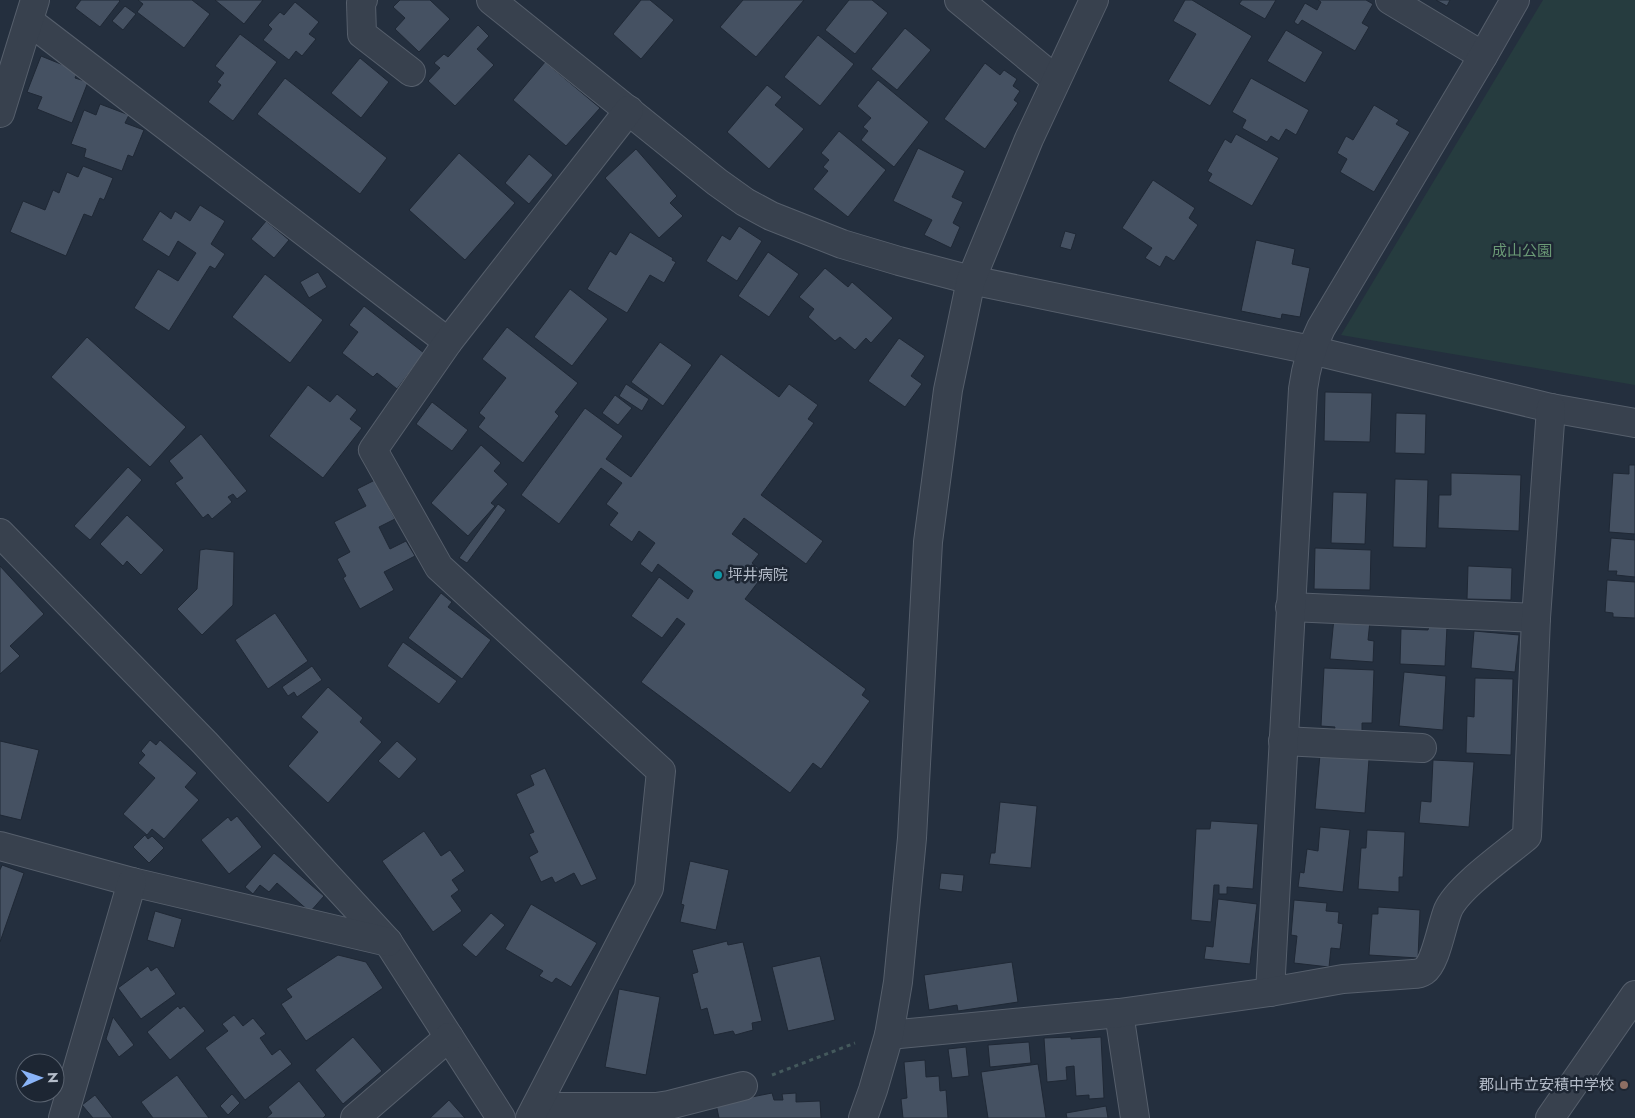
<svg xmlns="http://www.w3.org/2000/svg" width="1635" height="1118" font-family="Jost,'Noto Sans JP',sans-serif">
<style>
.green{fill:#263c3f}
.building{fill:#455162;stroke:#1f2835}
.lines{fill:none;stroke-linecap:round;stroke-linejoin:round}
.minor-casing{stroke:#565f6c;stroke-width:30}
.path{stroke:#44595c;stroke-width:3;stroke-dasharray:4 4;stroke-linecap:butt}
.minor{stroke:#38414e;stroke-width:28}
.culture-dot{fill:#0f9aa8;stroke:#1d2633;stroke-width:2}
.education-dot{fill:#8d6e63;stroke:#1d2633;stroke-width:2}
.labels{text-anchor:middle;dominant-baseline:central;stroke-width:5;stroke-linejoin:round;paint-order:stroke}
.park-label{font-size:15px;fill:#6b9a76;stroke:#1d2633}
.poi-label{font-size:15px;fill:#b4bcc9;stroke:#1d2633;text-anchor:start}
</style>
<rect width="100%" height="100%" fill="#242f3e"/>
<polygon class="green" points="1543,0 1635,0 1635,385 1341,335"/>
<g class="building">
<polygon points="81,0 119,0 120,1 100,27 75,8"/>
<polygon points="138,0 192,0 210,14 184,48 137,12 143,4"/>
<polygon points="215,0 263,0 244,24"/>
<polygon points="400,0 430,0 450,19 419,52 395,29 405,18 393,7"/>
<polygon points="641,0 650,0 674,20 641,59 613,34"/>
<polygon points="743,0 804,0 756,57 720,27"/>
<polygon points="849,0 872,0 888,13 855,54 825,30"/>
<polygon points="1185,0 1192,0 1252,36 1210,106 1168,81 1196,34 1173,21"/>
<polygon points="1242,0 1276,0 1265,19 1239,4"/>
<polygon points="1318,0 1366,0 1373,4 1362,23 1369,27 1355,51 1302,20 1298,25 1294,22 1305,3 1317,10 1321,2"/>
<polygon points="1436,0 1450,0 1447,6"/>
<polygon points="295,2 319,22 309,34 316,39 302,56 296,51 289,60 263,40 272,29 268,25 280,12 284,15"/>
<polygon points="125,6 136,14 123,30 112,21"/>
<polygon points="478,25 489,36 477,49 494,65 455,106 428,81 440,68 434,63 444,54 448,57"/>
<polygon points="905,28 931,50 897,90 871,69"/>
<polygon points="1286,30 1323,52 1305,83 1267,61"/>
<polygon points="240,34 277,62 233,121 208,102 221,85 217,82 224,73 215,66"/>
<polygon points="818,35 854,64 820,106 784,77"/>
<polygon points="41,56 78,71 75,78 88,82 72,123 37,109 42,97 27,92"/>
<polygon points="360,58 389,82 361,118 331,93"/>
<polygon points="545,62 600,108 566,146 513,100"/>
<polygon points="985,63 1000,75 1004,70 1017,79 1013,86 1020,91 1014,100 1018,103 985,149 944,119"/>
<polygon points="285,78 387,158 360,194 257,114"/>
<polygon points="1251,78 1309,110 1296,135 1286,129 1279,141 1271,136 1267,142 1242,128 1246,120 1232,112"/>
<polygon points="878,80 929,122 894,167 861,140 868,131 863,127 871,118 857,106"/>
<polygon points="767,85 782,97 775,105 804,129 769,169 727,132"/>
<polygon points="100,104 129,115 125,123 144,130 133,157 128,155 122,171 84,157 86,149 71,144 84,110 96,115"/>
<polygon points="1374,105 1399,120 1396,124 1410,132 1374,192 1340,172 1347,159 1337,153 1346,136 1353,140"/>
<polygon points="839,131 886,170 848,217 813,189 828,171 823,167 829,160 821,153"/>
<polygon points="1236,134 1279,158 1252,206 1208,181 1212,174 1207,171 1225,139 1231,143"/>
<polygon points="918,148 965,171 952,197 963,202 953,223 960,227 951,248 924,235 932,220 893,201"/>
<polygon points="636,149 677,196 670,203 683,216 659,238 605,178"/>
<polygon points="459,153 515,203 465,260 409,210"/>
<polygon points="529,154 553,175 529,204 505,183"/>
<polygon points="83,166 113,178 104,200 100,198 92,217 84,214 66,256 10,232 23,201 45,210 53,190 59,193 67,172 78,177"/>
<polygon points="1153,180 1195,208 1189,218 1198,225 1174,261 1166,256 1160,267 1145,258 1152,248 1122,228"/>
<polygon points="200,205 225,221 211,244 225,254 215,269 210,266 169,331 134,308 158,269 178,281 196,253 178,241 169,257 142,240 160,211 171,219 175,211 190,221"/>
<polygon points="266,221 289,240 274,258 251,239"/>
<polygon points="739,226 762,241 737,281 706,261 722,235 730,240"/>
<polygon points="1065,231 1076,234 1071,250 1060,247"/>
<polygon points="630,232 673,258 672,260 676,262 664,283 650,275 627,313 587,289 610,251 616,255"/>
<polygon points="1256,240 1295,249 1292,264 1310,268 1300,317 1282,314 1281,319 1241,311"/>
<polygon points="768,252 799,274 769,317 738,296"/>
<polygon points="825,268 848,287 852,282 893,318 871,343 866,338 855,350 840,337 835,341 808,317 814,309 799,297"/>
<polygon points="318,272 327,287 309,298 300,282"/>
<polygon points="265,274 323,320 290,363 232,317"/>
<polygon points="570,289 608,319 572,366 534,337"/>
<polygon points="364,306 424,353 397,389 377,373 373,377 342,353 358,332 349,325"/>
<polygon points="507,327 578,383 555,412 559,416 523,463 478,427 485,418 479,413 506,378 482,359"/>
<polygon points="87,337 186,427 150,467 51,377"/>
<polygon points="899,338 925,356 911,376 922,384 905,407 868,381"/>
<polygon points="660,342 692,365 663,406 631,382"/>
<polygon points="721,354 779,397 789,384 818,405 808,419 814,423 761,495 823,541 806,564 744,518 732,534 759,554 752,563 765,573 745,599 866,689 862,695 870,701 821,769 813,763 790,793 641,682 685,624 677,618 662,638 631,616 659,577 688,599 693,591 658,564 652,573 640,564 655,543 639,531 632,542 609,525 618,513 606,504 622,483 601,468 559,524 521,495 585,408 623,436 606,459 631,477"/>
<polygon points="626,384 649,399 642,411 619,396"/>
<polygon points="308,385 330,402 337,394 357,410 350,419 362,428 323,478 269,436"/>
<polygon points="1325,392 1372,393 1370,442 1324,441"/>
<polygon points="615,395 632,408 618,425 602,413"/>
<polygon points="432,402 468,430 452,451 416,424"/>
<polygon points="1396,413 1426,414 1425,454 1395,453"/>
<polygon points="201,434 247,491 237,499 233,494 228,497 232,502 212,519 208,514 203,518 175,483 183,478 169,461"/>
<polygon points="481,445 501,463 494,471 508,484 491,503 495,506 468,536 431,503"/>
<polygon points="1629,465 1635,465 1635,534 1609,532 1613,473 1629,474"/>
<polygon points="128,467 142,480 90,540 74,526"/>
<polygon points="1451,473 1521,475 1519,531 1438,528 1439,495 1451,495"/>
<polygon points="1395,479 1428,480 1426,548 1393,547"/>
<polygon points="375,480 395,519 379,527 390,549 406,541 415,556 384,572 394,590 360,609 343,578 346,576 337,559 350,552 334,522 366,506 357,489"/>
<polygon points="1333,492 1367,493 1365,544 1331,543"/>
<polygon points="498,504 506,510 467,563 459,558"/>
<polygon points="127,515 164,550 141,575 127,561 123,566 100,544"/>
<polygon points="1611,538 1635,540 1635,577 1616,575 1617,571 1608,571"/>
<polygon points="1315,548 1371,550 1370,590 1314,589"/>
<polygon points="206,549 234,552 233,605 202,635 177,609 197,589 200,550"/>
<polygon points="0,566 44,614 10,646 20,656 0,674"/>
<polygon points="1468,566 1512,568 1511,600 1467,599"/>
<polygon points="1607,580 1635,582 1635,618 1613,617 1613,613 1605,612"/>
<polygon points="441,593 452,602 448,607 491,640 462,679 408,638"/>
<polygon points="275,613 308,661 268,689 235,640"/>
<polygon points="1334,618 1370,621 1368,640 1374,641 1373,662 1330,659"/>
<polygon points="1429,626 1447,626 1445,666 1400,664 1401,629 1428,630"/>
<polygon points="1474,631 1519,635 1515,672 1471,668"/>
<polygon points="403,642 457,681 439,704 387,666"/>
<polygon points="312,666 322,680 297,697 294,692 288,696 282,687"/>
<polygon points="1324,668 1374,670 1372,723 1362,723 1362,732 1334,731 1335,727 1321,726"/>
<polygon points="1404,672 1446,676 1443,730 1399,726"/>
<polygon points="1475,678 1513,679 1511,755 1466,753 1467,716 1474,717"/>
<polygon points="328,687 363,718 360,722 382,742 328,803 288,766 318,732 301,717"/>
<polygon points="150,740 156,745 160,740 197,773 185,787 199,800 164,839 152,829 147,835 123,814 155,778 138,763 145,755 141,751"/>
<polygon points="0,741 39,750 21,820 0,815"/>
<polygon points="397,741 417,759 399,779 378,761"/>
<polygon points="1320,755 1369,759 1365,813 1315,809"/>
<polygon points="1433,760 1474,762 1469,827 1419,823 1421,801 1431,802"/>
<polygon points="545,768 597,879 581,886 574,873 555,883 552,877 541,882 529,857 538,852 529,834 534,832 516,794 534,785 530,775"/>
<polygon points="1000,802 1037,806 1031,868 989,864 991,853 995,853"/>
<polygon points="237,816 262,847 229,874 201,840 228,817 231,821"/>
<polygon points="1211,821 1258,824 1253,889 1227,887 1227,894 1219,894 1219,885 1214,885 1211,922 1191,920 1196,829 1210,829"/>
<polygon points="1320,827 1350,830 1343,892 1298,887 1300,872 1304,873 1307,849 1318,851"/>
<polygon points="1367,830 1405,832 1403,877 1399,877 1399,892 1358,889 1361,848 1366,848"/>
<polygon points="424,831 441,856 450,850 465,871 452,880 459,890 451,896 462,911 433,932 382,861"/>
<polygon points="145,835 148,839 152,836 164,848 149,863 133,847"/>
<polygon points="274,853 324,896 310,912 277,883 269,892 260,885 253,894 245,887"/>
<polygon points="690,861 729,870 716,930 680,922 684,905 681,904"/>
<polygon points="2,865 24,873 0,942 0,870"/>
<polygon points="941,873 964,875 962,892 939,889"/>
<polygon points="1218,899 1257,904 1250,964 1204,959 1206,946 1213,947"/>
<polygon points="1294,900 1327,903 1326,911 1339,912 1338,923 1343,924 1340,949 1331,948 1329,967 1294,963 1297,936 1291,935"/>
<polygon points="531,904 597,943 571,987 556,978 552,983 539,976 543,971 505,949"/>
<polygon points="1378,907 1420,910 1418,958 1369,955 1372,914 1378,914"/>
<polygon points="155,911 182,919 174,948 147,940"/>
<polygon points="491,913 505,925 476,957 462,945"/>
<polygon points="727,941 728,945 743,942 762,1021 752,1023 753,1030 735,1035 733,1031 714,1035 707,1008 701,1010 692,974 698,972 692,950"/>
<polygon points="338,955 366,962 383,988 306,1041 281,1004 292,997 286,989"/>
<polygon points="820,956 835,1020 788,1031 772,967"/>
<polygon points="1012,962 1018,1002 958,1011 957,1005 929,1010 924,975"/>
<polygon points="148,966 151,971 157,967 176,994 141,1019 118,988"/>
<polygon points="619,989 660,997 646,1075 605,1067"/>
<polygon points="178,1006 180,1009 184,1006 205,1031 170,1060 147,1032"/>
<polygon points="234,1015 243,1026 253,1018 266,1034 260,1038 272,1055 280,1049 292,1064 245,1100 205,1048 228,1031 222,1024"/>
<polygon points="113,1017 134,1045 119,1057 106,1039"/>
<polygon points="353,1037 382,1071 343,1104 315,1070"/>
<polygon points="1071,1037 1071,1039 1101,1037 1104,1098 1089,1099 1089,1095 1076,1096 1074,1066 1066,1067 1067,1080 1047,1082 1044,1038"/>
<polygon points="1029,1042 1031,1063 990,1067 988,1045"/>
<polygon points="966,1047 969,1076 952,1078 948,1049"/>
<polygon points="925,1060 926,1077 939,1076 940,1091 946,1090 948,1118 903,1118 901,1099 907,1098 904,1062"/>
<polygon points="1038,1064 1046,1118 988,1118 981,1072"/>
<polygon points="177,1075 209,1118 153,1118 141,1102"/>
<polygon points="299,1081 326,1115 323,1118 266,1118 272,1113 268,1107"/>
<polygon points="772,1093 774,1100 783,1100 782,1094 796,1093 796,1102 820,1101 821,1118 719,1118 716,1104"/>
<polygon points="232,1094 240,1103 228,1115 220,1106"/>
<polygon points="95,1095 113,1118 93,1118 82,1105"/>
<polygon points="449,1100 465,1118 430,1118"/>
<polygon points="1106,1106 1108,1118 1067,1118 1066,1113"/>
</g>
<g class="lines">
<g class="minor-casing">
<g id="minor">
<polyline points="363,0 361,3 362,34 411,72"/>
<polyline points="491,0 717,182 745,202 771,216 842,244 899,261 971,280 1311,350 1551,408 1635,423"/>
<polyline points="959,0 1056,80"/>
<polyline points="1390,0 1483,56"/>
<polyline points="29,21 448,342"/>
<polyline points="0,113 35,0"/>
<polyline points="0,533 205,743 388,942 501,1118"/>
<polyline points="1290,607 1536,618"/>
<polyline points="1283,741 1422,748"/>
<polyline points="0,846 132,882 388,942"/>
<path d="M1270,992L1303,389C1306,367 1311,348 1321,328L1483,56L1515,0"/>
<polyline points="1119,1013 1135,1118"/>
<path d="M889,1035L1119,1013L1270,992L1343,979L1413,974C1416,974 1421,973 1424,971C1436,963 1442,924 1448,910C1458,887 1506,854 1527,836L1536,618L1551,408"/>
<polyline points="536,1107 656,1107 669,1105 743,1086"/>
<polyline points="63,1118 132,882"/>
<polyline points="355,1118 449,1037"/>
<polyline points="530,1118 649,888 661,771 439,567 373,450 448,342 629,110"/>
<polyline points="863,1118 873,1090 889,1035 898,982 912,838 928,542 948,390 971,280 1029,139 1094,0"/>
<polyline points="1550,1118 1635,995"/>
</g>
</g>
<polyline class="path" points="772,1075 855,1043"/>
<use href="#minor" class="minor"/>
</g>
<circle class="culture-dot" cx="718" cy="575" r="5"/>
<circle class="education-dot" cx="1624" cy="1085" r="5"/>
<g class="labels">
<g class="park-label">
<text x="1522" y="251">成山公園</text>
</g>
<g class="poi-label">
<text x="728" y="575">坪井病院</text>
<text x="1614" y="1085" text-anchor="end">郡山市立安積中学校</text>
</g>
</g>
<g transform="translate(40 1078) rotate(88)"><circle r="24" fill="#1d2633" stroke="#59626f"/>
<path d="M0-4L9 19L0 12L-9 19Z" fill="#8ab4f8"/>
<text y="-8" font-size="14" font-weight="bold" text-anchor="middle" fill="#b4bcc9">N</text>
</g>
</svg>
